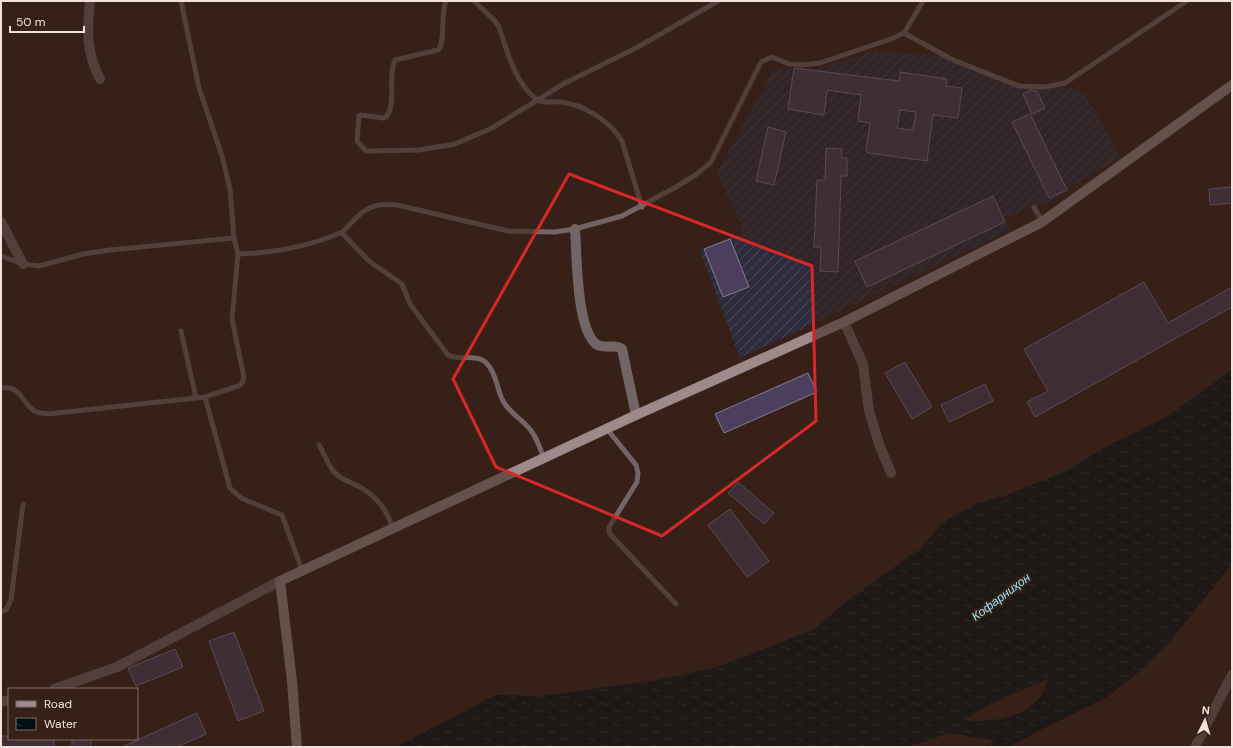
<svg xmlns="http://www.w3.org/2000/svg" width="1233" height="748" font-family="'DM Sans',sans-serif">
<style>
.industrial{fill:url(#industrial-furrows)}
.water{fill:url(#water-ripples);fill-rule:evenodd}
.building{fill:#4c3f5e;stroke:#857c95;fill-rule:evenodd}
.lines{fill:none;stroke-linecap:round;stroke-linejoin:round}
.lane{stroke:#736566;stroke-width:5}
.street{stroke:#736566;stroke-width:10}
.secondary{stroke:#9f898a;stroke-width:10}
.marked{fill:none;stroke:#d62828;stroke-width:3;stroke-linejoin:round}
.labels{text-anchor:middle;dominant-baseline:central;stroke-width:4;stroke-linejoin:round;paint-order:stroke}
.water-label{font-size:12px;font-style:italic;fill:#96e5fb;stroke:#372017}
</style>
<defs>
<pattern id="industrial-furrows" width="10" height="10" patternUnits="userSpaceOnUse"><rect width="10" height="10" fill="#2e2b3c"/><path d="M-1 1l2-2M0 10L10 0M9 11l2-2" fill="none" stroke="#4d4958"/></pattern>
<pattern id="water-ripples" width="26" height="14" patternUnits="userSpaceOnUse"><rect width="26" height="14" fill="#000f15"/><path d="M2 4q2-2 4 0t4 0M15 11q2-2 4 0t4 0" fill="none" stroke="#263236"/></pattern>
</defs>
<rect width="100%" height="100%" fill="#372017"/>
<polygon class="industrial" points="870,52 942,56 1022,87 1073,88 1085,94 1121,156 1050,201 1004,219 1010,231 740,358 700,251 744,232 717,173 774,68 817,69"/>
<path class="water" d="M1232,370V564L1172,639L1139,672L1106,698L1044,728L1009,747H982L996,741L949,733L909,747H396L495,695L542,696L657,680L714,668L815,629L844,603L921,548L942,523L978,503L1007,495L1064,472L1106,447L1169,415ZM1048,679C1040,715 998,724 965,720C990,701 1020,692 1048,679Z"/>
<g class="building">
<path d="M794,68L899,81L900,72L947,79L946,86L962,88L958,118L933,115L927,161L868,153L866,151L870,123L858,121L861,95L827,90L824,115L788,109ZM900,110L916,112L913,130L897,128Z"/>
<polygon points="1030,90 1037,91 1045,108 1032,114 1023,94"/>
<polygon points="1030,114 1067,190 1049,198 1012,122"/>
<polygon points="768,127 786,132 774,185 756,181"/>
<polygon points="826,148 842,149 841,158 847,158 847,176 841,176 838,272 820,271 821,247 814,247 817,180 825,180"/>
<polygon points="1232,187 1232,203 1210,205 1209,189"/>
<polygon points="993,196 1005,222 867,287 855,261"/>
<polygon points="730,239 749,287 723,297 704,249"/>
<polygon points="1144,282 1168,323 1232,287 1232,307 1035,417 1027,402 1048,391 1024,349"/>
<polygon points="905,362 932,407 912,419 885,373"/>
<polygon points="808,373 817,392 724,433 715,414"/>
<polygon points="985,384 993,401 949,422 941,405"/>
<polygon points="738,482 774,513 764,524 728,493"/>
<polygon points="730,509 769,561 747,577 708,525"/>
<polygon points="234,632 264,711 238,721 209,641"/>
<polygon points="175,649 183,667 136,686 128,668"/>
<polygon points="197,713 206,734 177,747 122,747"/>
<polygon points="1,736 9,736 9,739 54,739 54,747 1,747"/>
<rect x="72" y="739" width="19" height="8"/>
</g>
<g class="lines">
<g class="lane">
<polyline points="181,1 199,88 222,156 230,189 234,238 238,254 232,319 244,378 241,385 205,397"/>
<path d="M446,1C440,15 446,43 438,50L395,60C387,77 397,100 387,116L383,118L361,115L359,116L357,141L366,151L419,150L455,144L492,128L565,83L638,47L718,1"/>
<path d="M474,1L495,21L499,27C507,51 515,83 536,99C541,104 553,101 560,102C583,104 610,121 622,141L642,207"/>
<polyline points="904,33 951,59 1019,86 1045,87 1065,83 1187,1"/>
<polyline points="1034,207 1042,222"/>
<path d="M342,233L369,261L402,284L410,304L448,355C459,361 474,354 484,361C495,369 497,388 502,399C507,411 519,417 527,426C536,434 539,447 544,458"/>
<path d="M238,254C272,253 307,247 340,233C344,232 347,227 351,223C366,207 374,203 397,205L508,231L555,232L575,229L622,216L676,187L697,174L711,162L761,62L772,57L789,64L802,65L820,63L891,39L904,33L923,1"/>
<polyline points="1,256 23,264 39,266 83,254 110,250 234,238"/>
<polyline points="181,331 196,398"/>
<path d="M1,388C22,386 20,400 33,410C37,413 43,413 48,414L205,397L230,488L241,498L282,515L302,570"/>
<polyline points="607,429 636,465 638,473 637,482 609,527 609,533 676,604"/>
<path d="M319,445C324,453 328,465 334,472C340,479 350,482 358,486C377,496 386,509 393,528"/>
<polyline points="1,612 6,610 11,600 23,504"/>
</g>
<g class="street">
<path d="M90,1C87,31 86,52 100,79"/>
<polyline points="1,222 23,264"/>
<path d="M575,229C577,254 576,328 596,344C603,350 615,343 622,349L636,415"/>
<polyline points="844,322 863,364 869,411 879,444 891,473"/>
<polyline points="54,689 117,667 280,581"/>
<polyline points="1,702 9,700"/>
<polyline points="1195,747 1232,675"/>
</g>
<polyline class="secondary" points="297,747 292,681 280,581 636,415 844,322 1042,222 1232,85"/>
</g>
<path d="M0 0H1233V748H0ZM569,174L812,266L816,421L662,536L496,467L453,379Z" fill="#372017" fill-opacity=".55" fill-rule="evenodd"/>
<path class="marked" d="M569,174L812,266L816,421L662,536L496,467L453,379Z"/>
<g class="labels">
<g class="water-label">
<text transform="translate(1001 597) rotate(-37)">Кофарниҳон</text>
</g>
</g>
<rect width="1233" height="748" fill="none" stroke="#f2e1db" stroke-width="4"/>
<rect x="8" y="688" width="130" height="52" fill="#372017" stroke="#826d65"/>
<rect x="16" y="701" width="20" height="6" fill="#9f898a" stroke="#826d65"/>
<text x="44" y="708" font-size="12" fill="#f2e1db">Road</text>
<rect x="16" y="718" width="20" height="12" fill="url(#water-ripples)" stroke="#826d65"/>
<text x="44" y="728" font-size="12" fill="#f2e1db">Water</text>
<g transform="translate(1205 720) rotate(5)" stroke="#372017" stroke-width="3" paint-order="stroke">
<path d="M0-3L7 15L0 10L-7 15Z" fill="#f2e1db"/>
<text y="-6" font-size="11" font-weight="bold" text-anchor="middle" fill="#f2e1db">N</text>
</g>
<path d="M10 26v6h74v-6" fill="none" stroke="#f2e1db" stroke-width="2"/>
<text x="16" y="26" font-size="12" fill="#f2e1db" stroke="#372017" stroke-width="3" paint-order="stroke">50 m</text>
</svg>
